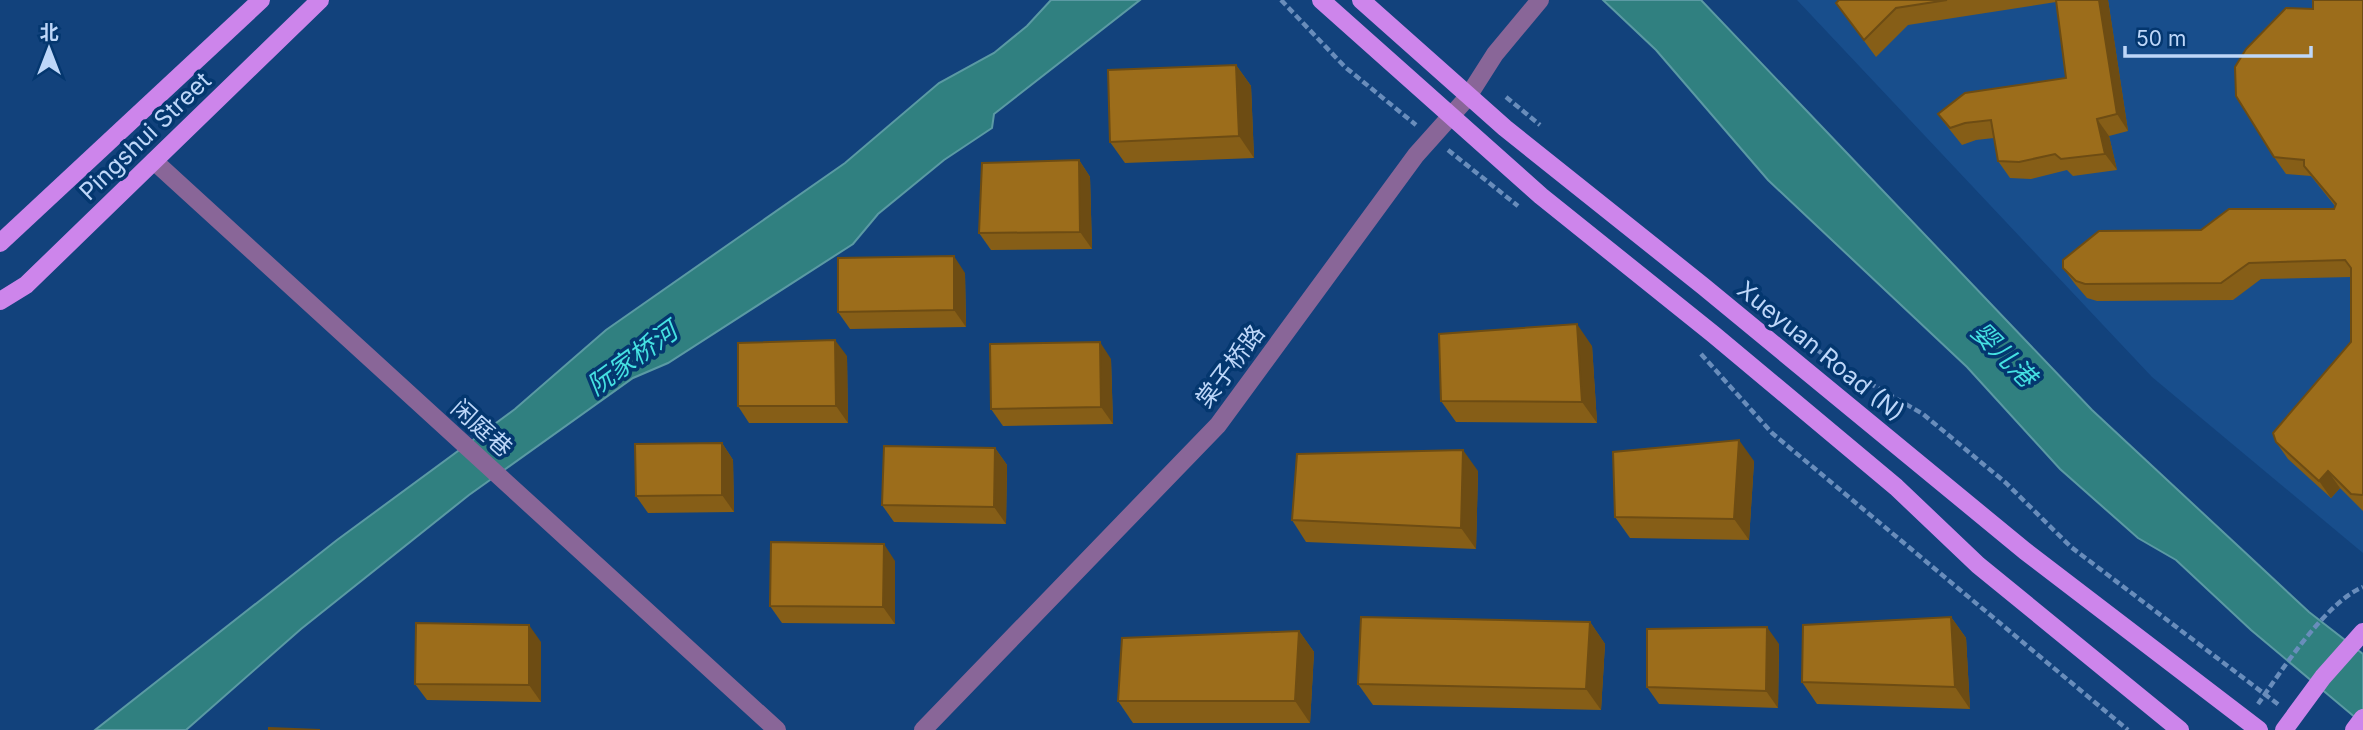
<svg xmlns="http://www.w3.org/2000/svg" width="2363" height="730" font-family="Inter,'Noto Sans SC',sans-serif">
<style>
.built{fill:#184e8c}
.water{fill:#308080;stroke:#5b9aa4;stroke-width:2}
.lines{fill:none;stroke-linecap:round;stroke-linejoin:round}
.path{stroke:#698dbb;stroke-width:4.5;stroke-dasharray:7 3.5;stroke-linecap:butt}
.minor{stroke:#896698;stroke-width:18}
.major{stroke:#cd85eb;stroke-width:18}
.wall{fill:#865e17}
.shaded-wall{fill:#6d4c13}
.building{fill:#9c6d1b;stroke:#6d4c13;stroke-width:2}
.labels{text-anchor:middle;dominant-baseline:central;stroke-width:7;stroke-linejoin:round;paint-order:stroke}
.street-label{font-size:24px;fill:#bed7f9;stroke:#04376f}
.water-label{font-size:26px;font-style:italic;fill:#45e1e2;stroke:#04376f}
</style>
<rect width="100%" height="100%" fill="#12427c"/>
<polygon class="built" points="1797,0 2363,0 2363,553 2152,377"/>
<g class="water">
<polygon points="1051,0 1140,0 994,114 992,128 944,160 878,214 853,244 668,363 633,378 469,495 301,629 186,730 95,730 337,540 515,409 606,330 845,163 939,83 994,53 1027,26"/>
<polygon points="1603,0 1701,0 2092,410 2309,612 2363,654 2363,724 2251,630 2176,560 2138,538 2060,469 1967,367 1768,180 1656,50"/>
</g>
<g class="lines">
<g class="path">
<polyline points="1281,0 1345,67 1416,125"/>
<polyline points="1506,97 1540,125"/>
<polyline points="1448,150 1518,206"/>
<polyline points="1816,349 1838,365 1923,414 2006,483 2071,547 2279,705"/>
<polyline points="1701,354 1772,433 2128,730"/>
<path d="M2258,704C2282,670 2326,602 2363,587"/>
</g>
<g class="minor">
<polyline points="154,161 777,730"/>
<polyline points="923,730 1218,425 1416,155 1467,98 1495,54 1540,0"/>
</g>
<g class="major">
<polyline points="1321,0 1541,196 1713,334 1896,487 1978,565 2180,730"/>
<polyline points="1361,0 1505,128 1703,286 2025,551 2259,730"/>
<polyline points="0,243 261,0"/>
<polyline points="0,301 26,285 320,0"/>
<polyline points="2284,730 2323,677 2363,632"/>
<polyline points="2354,730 2363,718"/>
</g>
</g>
<g class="wall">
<polygon points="1839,0 2108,0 2128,131 2109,136 2117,170 2073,176 2067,170 2031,179 2010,178 1998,161 1994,138 1976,140 1962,145 1950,130 1938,114 2066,78 2056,2 1908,25 1876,57 1836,3"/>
<polygon points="2363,0 2363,511 2340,488 2331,498 2288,459 2276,442 2351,342 2351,277 2261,279 2233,300 2097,301 2087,298 2075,284 2063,268 2201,230 2334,209 2335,206 2311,176 2286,174 2274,157 2313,9"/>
<polygon points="1236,65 1251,86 1254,158 1125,163 1110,142"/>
<polygon points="1079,160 1090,177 1092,249 991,250 979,233"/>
<polygon points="965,273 966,327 850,329 838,312"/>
<polygon points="1592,346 1597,423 1456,422 1441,401"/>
<polygon points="847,356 848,423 749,423 738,406"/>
<polygon points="1111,359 1113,424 1003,426 991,409"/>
<polygon points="722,443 733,460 734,512 648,513 636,496"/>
<polygon points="995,448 1007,465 1006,524 894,522 882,505"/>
<polygon points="1754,461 1749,540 1630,538 1615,517"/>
<polygon points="1478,471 1476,549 1306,542 1292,520"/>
<polygon points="895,561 895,624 782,623 770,606"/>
<polygon points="1951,617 1966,638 1970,709 1817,704 1802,682"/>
<polygon points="1590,622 1605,644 1601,710 1373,705 1358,684"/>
<polygon points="1299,631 1314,652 1310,723 1133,723 1118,701"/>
<polygon points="541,642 541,702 427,700 415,684"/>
<polygon points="1779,644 1778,708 1659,704 1647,687"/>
</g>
<g class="shaded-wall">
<polygon points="2099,0 2108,0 2128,131 2117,114"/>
<polygon points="1236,65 1251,86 1254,158 1239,136"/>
<polygon points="2097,119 2109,136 2117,170 2105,154"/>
<polygon points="1079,160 1090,177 1092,249 1080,232"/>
<polygon points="954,256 965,273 966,327 954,310"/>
<polygon points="1577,324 1592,346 1597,423 1582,402"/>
<polygon points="835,340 847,356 848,423 836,406"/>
<polygon points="1100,342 1111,359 1113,424 1101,407"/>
<polygon points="1739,440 1754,461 1749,540 1734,519"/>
<polygon points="722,443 733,460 734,512 722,495"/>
<polygon points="995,448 1007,465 1006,524 994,507"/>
<polygon points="1463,450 1478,471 1476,549 1461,528"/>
<polygon points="2328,471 2340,488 2331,498 2319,481"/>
<polygon points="884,544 895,561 895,624 883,607"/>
<polygon points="1951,617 1966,638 1970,709 1955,687"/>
<polygon points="1590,622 1605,644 1601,710 1586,689"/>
<polygon points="529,625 541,642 541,702 529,685"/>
<polygon points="1767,627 1779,644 1778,708 1766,691"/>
<polygon points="1299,631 1314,652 1310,723 1295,701"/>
</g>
<g class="building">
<polygon points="1839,0 1947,0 1896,8 1864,40 1836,3"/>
<polygon points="2056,0 2099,0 2117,114 2097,119 2105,154 2061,159 2055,154 2019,162 1998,161 1991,120 1965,123 1950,128 1938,114 1965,93 2066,78"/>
<polygon points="2313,0 2363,0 2363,494 2362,495 2351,494 2328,471 2319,481 2276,442 2273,433 2351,342 2351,268 2345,260 2249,263 2221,283 2085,284 2076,281 2063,268 2063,260 2099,231 2201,230 2229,209 2334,209 2336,204 2304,166 2304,160 2274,157 2236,96 2235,67 2246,49 2286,8 2313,9"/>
<polygon points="1236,65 1239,136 1110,142 1108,70"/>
<polygon points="1079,160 1080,232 979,233 982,163"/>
<polygon points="954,256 954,310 838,312 838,258"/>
<polygon points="1577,324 1582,402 1441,401 1439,334"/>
<polygon points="835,340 836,406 738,406 738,343"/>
<polygon points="1100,342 1101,407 991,409 990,344"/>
<polygon points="1739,440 1734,519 1615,517 1613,452"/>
<polygon points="722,443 722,495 636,496 635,444"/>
<polygon points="884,446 995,448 994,507 882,505"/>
<polygon points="1463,450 1461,528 1292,520 1297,454"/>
<polygon points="771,542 884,544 883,607 770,606"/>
<polygon points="1361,617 1590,622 1586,689 1358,684"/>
<polygon points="1951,617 1955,687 1802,682 1803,625"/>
<polygon points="416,623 529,625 529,685 415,684"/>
<polygon points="1767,627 1766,691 1647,687 1647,629"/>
<polygon points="1299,631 1295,701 1118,701 1122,638"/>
<polygon points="269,728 320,730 269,730"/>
</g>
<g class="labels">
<g class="street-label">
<text transform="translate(145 136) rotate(-44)">Pingshui Street</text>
<text transform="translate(1821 351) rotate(39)">Xueyuan Road (N)</text>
<text transform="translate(1230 366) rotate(-53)">棠子桥路</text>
<text transform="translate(482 428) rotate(42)">闲庭巷</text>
</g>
<g class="water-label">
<text transform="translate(2004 354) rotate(45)">婴儿港</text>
<text transform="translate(632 358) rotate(-36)">阮家桥河</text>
</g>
</g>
<g transform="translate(49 49)" stroke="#04376f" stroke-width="5" paint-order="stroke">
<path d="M0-5L12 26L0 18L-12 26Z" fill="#bed7f9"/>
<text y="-10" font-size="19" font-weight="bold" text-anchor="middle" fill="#bed7f9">北</text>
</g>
<path d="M2125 46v10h186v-10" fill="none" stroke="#bed7f9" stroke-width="3.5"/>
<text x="2136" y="46" font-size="21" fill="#bed7f9" stroke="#04376f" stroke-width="5" paint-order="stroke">50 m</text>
</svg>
